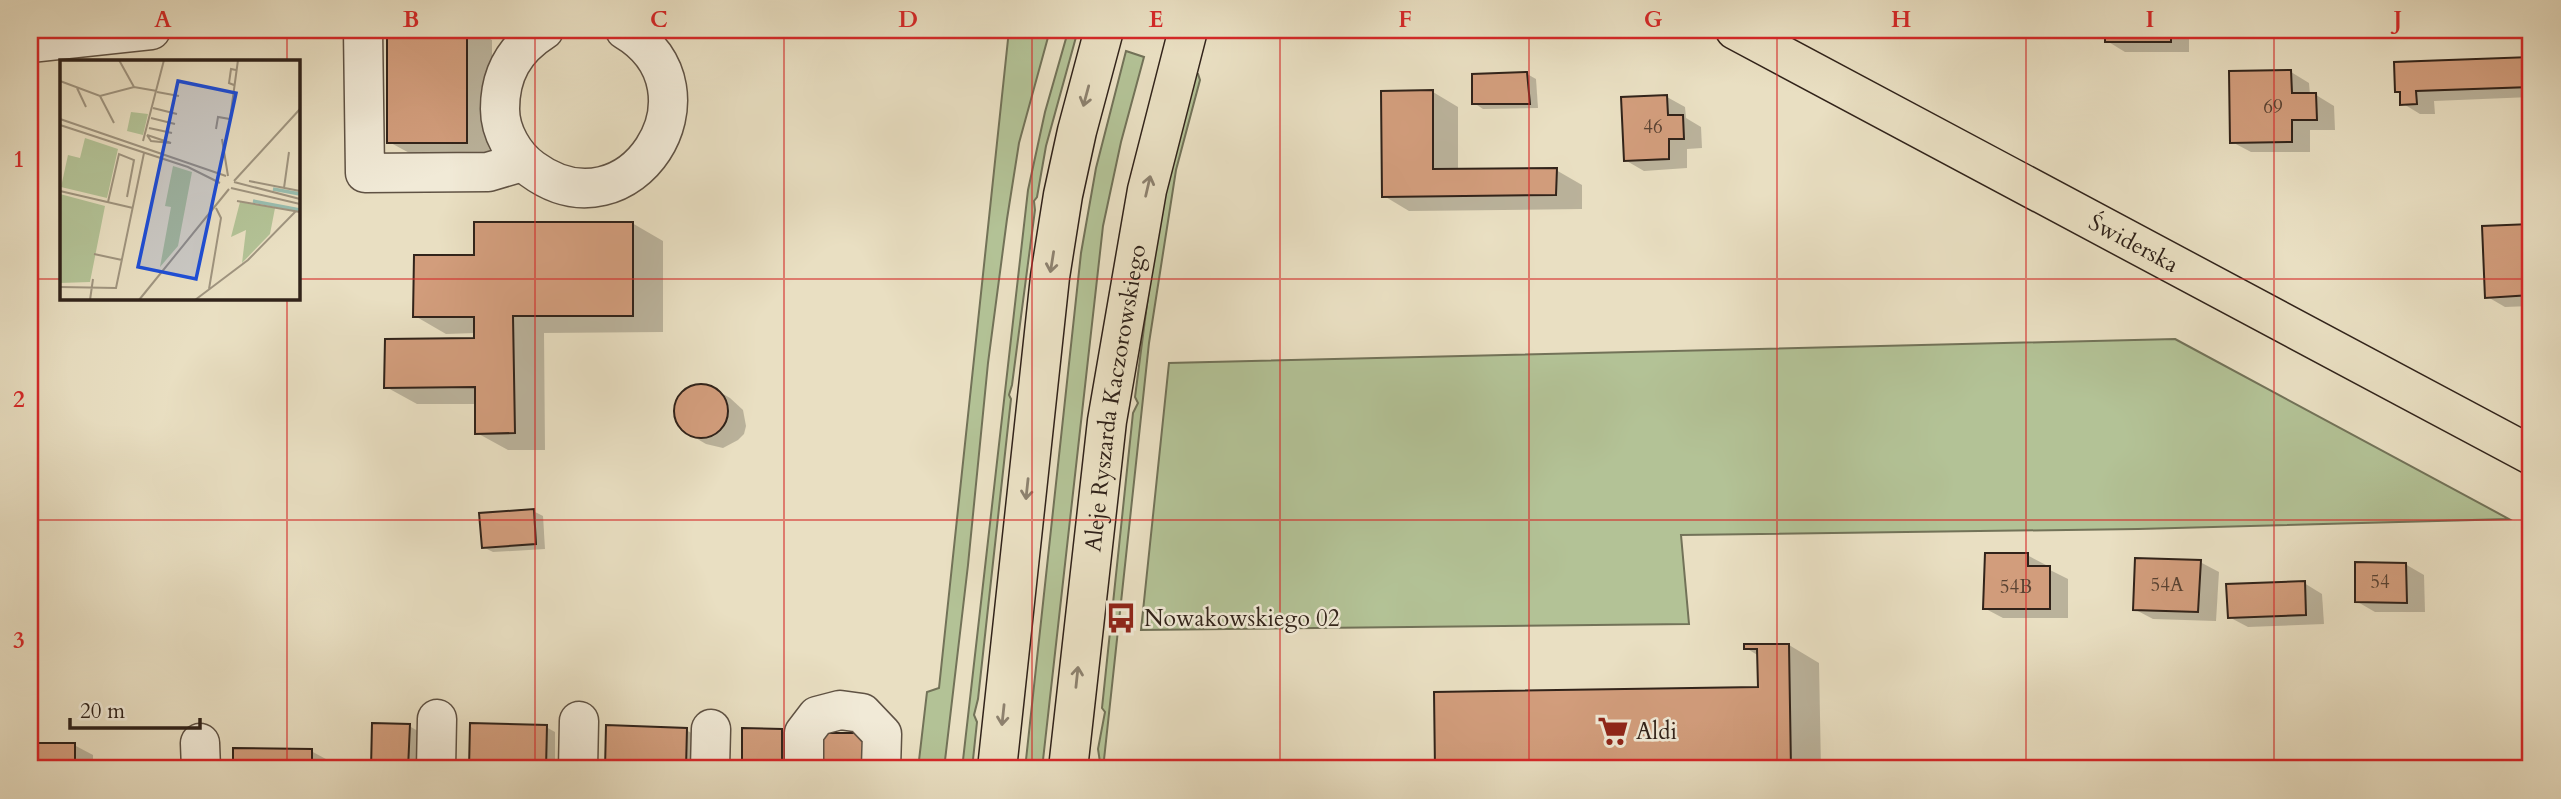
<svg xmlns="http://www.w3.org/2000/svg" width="2561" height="799" font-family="Cardo,serif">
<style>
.green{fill:#b3c296;stroke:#727258;stroke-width:2}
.shadow{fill:#0003}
.building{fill:#d29d7c;stroke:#31231a;stroke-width:2}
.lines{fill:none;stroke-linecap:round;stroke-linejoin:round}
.minor-casing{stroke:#5f5244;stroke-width:41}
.major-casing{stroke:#31231a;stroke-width:41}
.minor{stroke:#f1ead7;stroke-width:38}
.major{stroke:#e9dfc2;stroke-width:38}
.oneway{stroke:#8d816e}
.grid{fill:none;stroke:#d62828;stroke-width:2;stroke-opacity:0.55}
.labels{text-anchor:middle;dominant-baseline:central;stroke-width:5;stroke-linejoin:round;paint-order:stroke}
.number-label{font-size:19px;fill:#594232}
.street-label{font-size:23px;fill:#31231a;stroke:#f1ead7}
.poi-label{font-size:23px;fill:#31231a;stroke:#f1ead7;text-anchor:start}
.inset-river{fill:none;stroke:#98bdaf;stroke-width:3.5}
.inset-road{fill:none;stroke:#9f947f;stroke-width:2}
.view{fill:#1d4ed8;fill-opacity:0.15;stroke:#1d4ed8;stroke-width:3.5}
.inset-edge{fill:none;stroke:#31231a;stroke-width:3.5}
.neatline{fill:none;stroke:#d62828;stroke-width:2.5}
.grid-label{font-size:23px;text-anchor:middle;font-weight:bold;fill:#d62828}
</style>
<rect width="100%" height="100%" fill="#e9dfc2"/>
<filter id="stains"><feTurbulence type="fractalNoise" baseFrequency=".00286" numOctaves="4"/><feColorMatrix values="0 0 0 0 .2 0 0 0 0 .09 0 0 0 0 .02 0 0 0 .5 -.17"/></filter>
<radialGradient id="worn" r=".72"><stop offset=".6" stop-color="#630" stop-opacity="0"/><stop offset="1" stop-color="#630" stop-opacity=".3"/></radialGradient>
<g class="green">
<polygon points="1009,30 1050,30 1019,143 1007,219 988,363 968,565 944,769 918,769 927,692 939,688"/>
<polygon points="1067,35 1076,37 1046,146 1037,197 1034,201 1035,210 1012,385 1009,395 1011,399 978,699 974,715 977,722 972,769 962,769 1028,190 1045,112"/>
<polygon points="1126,51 1144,57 1121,142 1103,226 1042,769 1025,769 1081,253 1096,168"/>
<polygon points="1192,73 1198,74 1200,80 1176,170 1149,343 1103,769 1101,769 1098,749 1105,712 1102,708 1133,413 1138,403 1135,397 1155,242"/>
<polygon points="2175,339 2509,519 2138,529 1681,535 1689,624 1141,630 1169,363"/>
</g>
<g class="shadow">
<polygon points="389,30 485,30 485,36 492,40 492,157 415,156 389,142"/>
<polygon points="2107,30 2189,30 2189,52 2125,52 2107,41"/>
<polygon points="2531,59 2531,97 2434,101 2435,114 2420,114 2402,103 2402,94 2397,91 2396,64"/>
<polygon points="2291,72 2309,83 2310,95 2316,95 2334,106 2335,130 2310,130 2310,152 2251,152 2232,142"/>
<polygon points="1527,74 1536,79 1538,108 1483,109 1474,103"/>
<polygon points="1433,92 1458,107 1458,171 1556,170 1582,185 1582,209 1409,211 1384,196"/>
<polygon points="1667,97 1685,107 1686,118 1701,127 1702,148 1687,149 1687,168 1644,171 1625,160"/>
<polygon points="632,223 663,241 663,332 544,333 545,450 508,450 477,433 477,404 417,404 386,387 476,340 476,333 446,334 415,316 476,257"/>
<polygon points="2531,226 2531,306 2505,307 2486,296 2484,228"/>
<polygon points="703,386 711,387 730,398 743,410 746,426 744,434 738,440 723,448 706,444 687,433 677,419 677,403 687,390"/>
<polygon points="533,511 543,516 545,549 493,552 483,547"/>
<polygon points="2027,555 2046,565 2046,568 2068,579 2068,618 2003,618 1984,608"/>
<polygon points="2200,562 2219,572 2216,621 2153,619 2134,609"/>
<polygon points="2405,564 2424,575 2425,612 2375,612 2356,601"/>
<polygon points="2304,583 2322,594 2324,624 2248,627 2229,617"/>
<polygon points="1789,645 1819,663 1821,769 1437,769 1436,694 1760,689 1759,656 1746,648"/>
<polygon points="374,725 409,726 418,731 417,769 373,769"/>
<polygon points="472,725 546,727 555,732 555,769 471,769"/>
<polygon points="608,727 686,730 695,735 694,769 607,769"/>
<polygon points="744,730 781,730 790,736 790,769 743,769"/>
<polygon points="36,745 74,745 93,755 93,769 36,769"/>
<polygon points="235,750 311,751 337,765 337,769 235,769"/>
</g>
<g class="building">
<rect x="387" y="30" width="80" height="113"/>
<rect x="2105" y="30" width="66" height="12"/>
<polygon points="2531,57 2531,87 2416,91 2417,104 2400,105 2400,92 2395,92 2394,62"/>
<polygon points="2291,70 2292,93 2316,93 2317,120 2292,120 2292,142 2230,143 2229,71"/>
<polygon points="1527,72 1530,104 1472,104 1472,74"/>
<polygon points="1433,90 1433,169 1557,168 1556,195 1382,197 1381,91"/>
<polygon points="1667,95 1668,115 1683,115 1684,139 1669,139 1669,159 1624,161 1621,97"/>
<polygon points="474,222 633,222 633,316 513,316 515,433 475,434 475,387 384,388 385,339 474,338 474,317 413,317 414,255 474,255"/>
<polygon points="2531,224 2531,295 2485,298 2482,226"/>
<circle cx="701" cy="411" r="27"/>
<polygon points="534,509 536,544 482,548 479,513"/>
<polygon points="1985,553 2028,553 2028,566 2050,566 2050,609 1983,609"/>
<polygon points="2135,558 2201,560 2198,612 2133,610"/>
<polygon points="2355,562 2406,563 2407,603 2355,602"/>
<polygon points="2305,581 2306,615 2228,618 2226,584"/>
<polygon points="1744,644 1789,644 1791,769 1435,769 1434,692 1758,687 1757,649 1744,649"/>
<polygon points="372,723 410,724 408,769 371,769"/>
<polygon points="470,723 547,725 546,769 469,769"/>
<polygon points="606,725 687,728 686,769 605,769"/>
<polygon points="742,728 782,729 782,769 742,769"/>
<polygon points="818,733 864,733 863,769 817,769"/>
<rect x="34" y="743" width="41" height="26"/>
<polygon points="233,748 312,749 312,769 233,769"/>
<rect x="2324" y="768" width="207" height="1"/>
</g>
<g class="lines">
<g class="minor-casing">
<g id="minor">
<polyline points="363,30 365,173 488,172 522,162"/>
<path d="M544,30C514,49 500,74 500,109C500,132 514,156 532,169C630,241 726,90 625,30"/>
<polyline points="30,43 151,30"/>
<polyline points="200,743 201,769"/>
<polyline points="436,769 437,719"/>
<polyline points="578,769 579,721"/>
<polyline points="710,769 711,729"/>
<polyline points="804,769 804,733 817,716 840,710 862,713 882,734 881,769"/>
</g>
</g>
<g class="major-casing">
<g id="major">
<path id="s1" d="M1735,30L2531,455"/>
<polyline points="997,769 1050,277 1063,195 1077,131 1104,30"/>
<path id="s2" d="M1068,769L1107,421L1147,190L1188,30"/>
</g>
</g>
<use href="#minor" class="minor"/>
<use href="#major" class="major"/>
</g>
<defs><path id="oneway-shaft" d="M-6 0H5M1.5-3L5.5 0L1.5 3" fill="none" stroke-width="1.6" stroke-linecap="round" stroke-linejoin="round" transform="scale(1.75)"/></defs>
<g class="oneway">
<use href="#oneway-shaft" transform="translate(1086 96) rotate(105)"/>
<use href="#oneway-shaft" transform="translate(1148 186) rotate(-77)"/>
<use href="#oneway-shaft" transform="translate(1052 262) rotate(99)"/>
<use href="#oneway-shaft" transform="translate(1027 489) rotate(96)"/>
<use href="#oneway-shaft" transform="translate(1077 677) rotate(-84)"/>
<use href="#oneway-shaft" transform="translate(1003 715) rotate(96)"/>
</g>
<path class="grid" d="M287,30V61M535,30V769M784,30V769M1032,30V769M1280,30V769M1529,30V769M1777,30V769M2026,30V769M2274,30V769M30,279H61M298,279H2531M287,298V769M30,520H2531"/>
<defs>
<g id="bus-bare" transform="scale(2.415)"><path d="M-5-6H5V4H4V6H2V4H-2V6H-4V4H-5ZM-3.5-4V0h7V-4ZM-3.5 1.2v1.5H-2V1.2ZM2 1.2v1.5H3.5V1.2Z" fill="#8f2418" stroke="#f1ead7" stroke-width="2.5" paint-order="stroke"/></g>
<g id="supermarket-bare" transform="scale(2.415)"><path d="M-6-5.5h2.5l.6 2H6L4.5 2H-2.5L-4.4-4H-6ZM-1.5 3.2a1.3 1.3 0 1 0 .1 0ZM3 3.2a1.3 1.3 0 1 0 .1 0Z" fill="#8f2418" stroke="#f1ead7" stroke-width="2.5" paint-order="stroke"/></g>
</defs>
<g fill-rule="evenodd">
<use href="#bus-bare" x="1121" y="618"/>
<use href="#supermarket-bare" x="1613" y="731"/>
</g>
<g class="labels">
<g class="number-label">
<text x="2273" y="107">69</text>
<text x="1653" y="127">46</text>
<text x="2380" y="582">54</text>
<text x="2167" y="585">54A</text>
<text x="2016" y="587">54B</text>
</g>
<g class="street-label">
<text stroke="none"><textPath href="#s1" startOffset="452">Świderska</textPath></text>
<text stroke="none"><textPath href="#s2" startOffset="374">Aleje Ryszarda Kaczorowskiego</textPath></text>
</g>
<g class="poi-label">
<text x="1144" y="618">Nowakowskiego 02</text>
<text x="1636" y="731">Aldi</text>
</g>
</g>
<g transform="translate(60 60)">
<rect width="240" height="240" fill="#e9dfc2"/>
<path d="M71,52L88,54L83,75L67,71ZM25,78L58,89L47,138L1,127L8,95L20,98ZM113,106L132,112L118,186L100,207L111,147L105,146ZM0,134L45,146L30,222L0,223ZM180,142L215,148L210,174L182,203L186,170L171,177Z" fill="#b3c296"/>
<path class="inset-river" d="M213,129L240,134M193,141L240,150"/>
<path class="inset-road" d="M59,0L74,27M0,21L40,36L74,27L97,31M174,25L169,23L171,9L176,10M17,28L26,47M97,32L119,36M40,36L54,63M93,48L117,54M91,58L115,64M0,59L166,116M0,65L128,107L160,123M89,68L112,73M156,69L158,57L170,59L178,0M87,75L91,81L111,83L87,75M162,79L168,116M83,81L104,0M174,121L240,49M189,121L240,131M174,122L240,139M171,128L240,144M224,128L229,92M0,131L73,148M177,141L240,152M48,142L59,94L74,100L67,137M34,194L62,200M0,227L56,228L84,93M149,229L161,158L156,148M30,240L33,219M79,240L169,129M135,240L188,200L236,151"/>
<path class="view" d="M118,21L176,33L136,219L78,207Z"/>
<rect width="240" height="240" class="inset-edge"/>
</g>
<rect width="2561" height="799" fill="none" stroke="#e9dfc2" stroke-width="77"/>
<path d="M70 718v10h130v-10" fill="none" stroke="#31231a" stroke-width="3.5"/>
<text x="80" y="718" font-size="21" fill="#31231a" stroke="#f1ead7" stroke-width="5" paint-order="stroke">20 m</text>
<rect x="38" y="38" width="2484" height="722" class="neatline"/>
<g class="grid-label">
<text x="163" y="27">A</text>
<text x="411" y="27">B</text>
<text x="659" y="27">C</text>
<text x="908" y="27">D</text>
<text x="1156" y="27">E</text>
<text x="1405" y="27">F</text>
<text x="1653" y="27">G</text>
<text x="1901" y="27">H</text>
<text x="2150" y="27">I</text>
<text x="2398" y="27">J</text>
<text x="19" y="167">1</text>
<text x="19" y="407">2</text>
<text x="19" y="648">3</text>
</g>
<rect width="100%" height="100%" filter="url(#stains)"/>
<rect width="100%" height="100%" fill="url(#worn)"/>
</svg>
